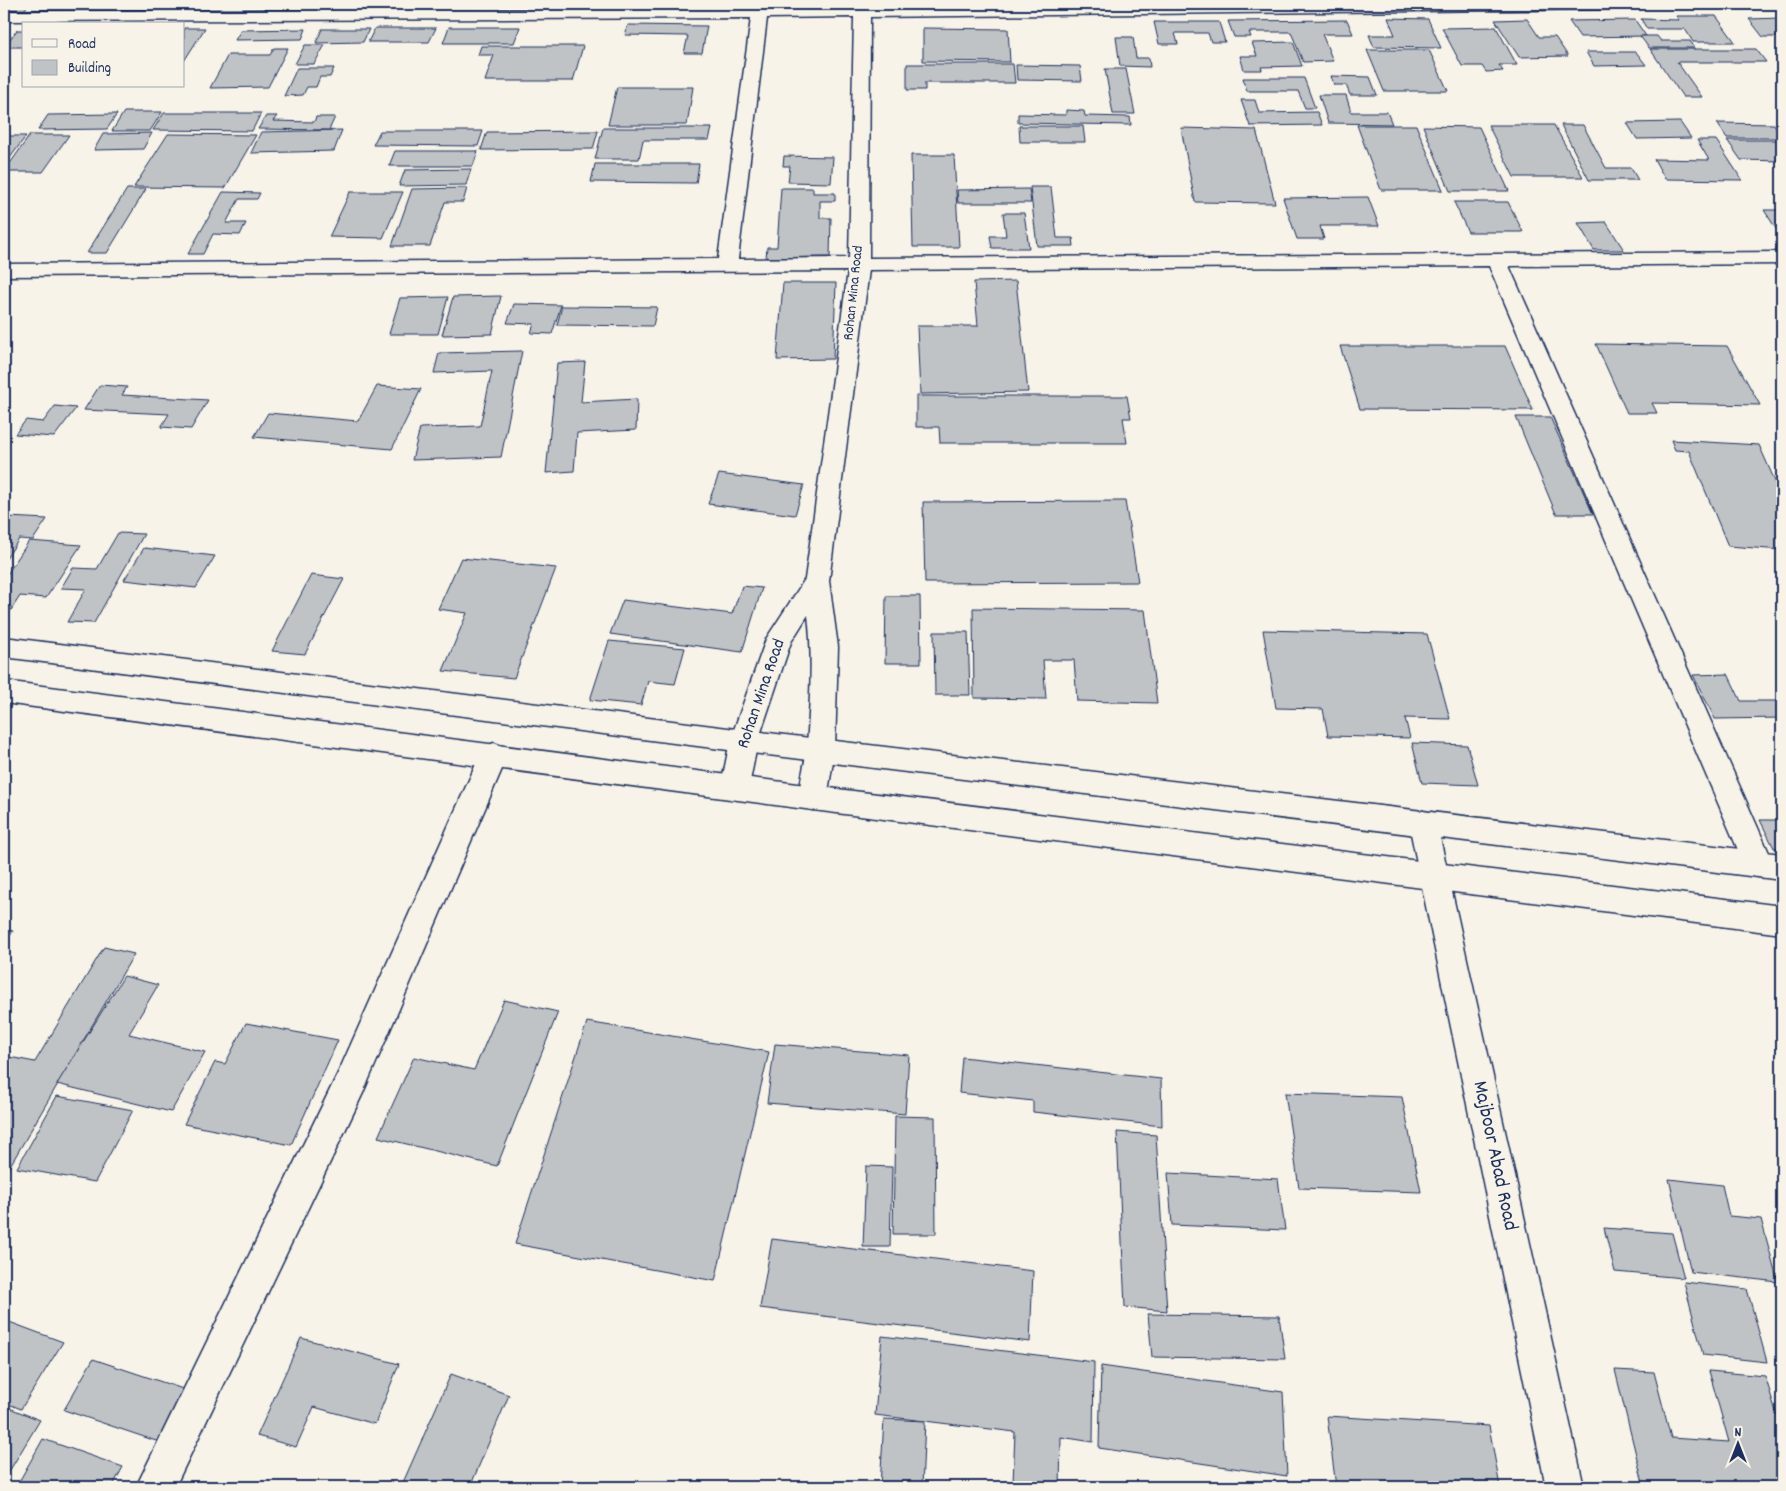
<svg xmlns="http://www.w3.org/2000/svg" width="1786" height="1491" font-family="Dekko,sans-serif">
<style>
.building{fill:#c0c3c5;stroke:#1b2f5e}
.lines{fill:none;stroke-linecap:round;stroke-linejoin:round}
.minor-casing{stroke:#1b2f5e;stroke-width:3}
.tertiary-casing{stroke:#1b2f5e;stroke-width:3}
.minor{fill:#f7f3e8;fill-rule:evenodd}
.tertiary{fill:#f7f3e8;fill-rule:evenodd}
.labels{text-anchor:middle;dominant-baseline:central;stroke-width:5;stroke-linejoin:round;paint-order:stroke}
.far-street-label{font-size:15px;fill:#1b2f5e;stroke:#f7f3e8}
.street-label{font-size:18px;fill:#1b2f5e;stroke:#f7f3e8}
.near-street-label{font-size:21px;fill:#1b2f5e;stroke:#f7f3e8}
</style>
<rect width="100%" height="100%" fill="#f7f3e8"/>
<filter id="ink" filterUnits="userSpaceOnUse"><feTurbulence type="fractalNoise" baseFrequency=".02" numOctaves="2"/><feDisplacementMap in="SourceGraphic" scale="10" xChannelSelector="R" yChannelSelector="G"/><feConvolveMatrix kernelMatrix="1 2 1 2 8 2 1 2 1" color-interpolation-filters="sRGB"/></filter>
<g filter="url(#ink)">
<g class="building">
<polygon points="4,4 29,4 24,10 4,10"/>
<polygon points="114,4 159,4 154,10 109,10"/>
<polygon points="443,4 474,4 473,7 441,8"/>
<polygon points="531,4 562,4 561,7 530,7"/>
<polygon points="1676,16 1716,16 1735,42 1693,42 1685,29 1647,29 1641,19 1679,20"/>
<polygon points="1388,18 1428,19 1441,48 1374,47 1369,35 1395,35"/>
<polygon points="1782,18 1782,37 1763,37 1749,19"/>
<polygon points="1527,19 1539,37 1555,37 1568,56 1519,57 1495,20"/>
<polygon points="1347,20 1353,34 1322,34 1333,61 1303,62 1291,32 1249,32 1251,37 1234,37 1228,21"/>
<polygon points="1635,20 1646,36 1580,37 1569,21"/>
<polygon points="1154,22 1219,22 1225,42 1211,42 1208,33 1175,33 1178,44 1159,44"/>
<polygon points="628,25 707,26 702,53 684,53 688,36 625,35"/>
<polygon points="449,27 520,27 514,43 443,43"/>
<polygon points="1496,27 1517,65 1499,65 1503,71 1486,72 1482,66 1462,66 1442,28"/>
<polygon points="184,28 205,28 184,61"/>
<polygon points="375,28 436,28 429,42 368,42"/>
<polygon points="923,28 1008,29 1010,62 923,61"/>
<polygon points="306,29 302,39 235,40 241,30"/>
<polygon points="322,29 369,29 363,42 316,43"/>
<polygon points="17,30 24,30 24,47 4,47"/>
<polygon points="1640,36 1657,36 1661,41 1690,41 1695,48 1649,48"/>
<polygon points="1116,37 1133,37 1136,58 1149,58 1150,67 1120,66"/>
<polygon points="1293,42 1302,66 1261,67 1262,70 1244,70 1240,56 1257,56 1252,43"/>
<polygon points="305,45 325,45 314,64 295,64"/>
<polygon points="481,46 583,46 573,81 485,81 494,55 478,55"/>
<polygon points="274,48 288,48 268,87 210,88 228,55 270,55"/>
<polygon points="1650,49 1756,49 1766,62 1677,62 1702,97 1683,97"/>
<polygon points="1367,50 1429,50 1448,91 1384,91"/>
<polygon points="1586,52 1636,52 1646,65 1594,66"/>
<polygon points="907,64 1013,64 1015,83 925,83 925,90 907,90"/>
<polygon points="1016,65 1080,66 1082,81 1017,80"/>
<polygon points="297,68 334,68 330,77 320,77 316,87 307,87 303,95 284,96"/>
<polygon points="1105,69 1126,69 1135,114 1113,114"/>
<polygon points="1331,76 1370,77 1377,95 1350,95 1346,85 1334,85"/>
<polygon points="1243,78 1304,78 1315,108 1305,108 1298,91 1247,91"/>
<polygon points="617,87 693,87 687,125 608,125"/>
<polygon points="1319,95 1346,95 1351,112 1387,112 1392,124 1328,123"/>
<polygon points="1241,100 1255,100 1259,113 1317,112 1322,125 1250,126"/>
<polygon points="1066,110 1084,111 1085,116 1130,117 1131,125 1018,123 1018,114 1066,115"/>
<polygon points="124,112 162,112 150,131 112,131"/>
<polygon points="164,113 261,113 252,131 153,130"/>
<polygon points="117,114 107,129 38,130 48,115"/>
<polygon points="266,116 277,116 273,121 314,122 316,117 335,117 329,130 258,129"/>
<polygon points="1680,122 1691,138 1637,139 1627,123"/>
<polygon points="1717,123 1774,124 1782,138 1727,138"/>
<polygon points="1357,125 1416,125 1443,190 1381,190"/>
<polygon points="1488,125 1554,125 1583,177 1514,177"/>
<polygon points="1561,125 1583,125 1606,168 1631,168 1638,180 1589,180"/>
<polygon points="1019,126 1083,126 1085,142 1020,142"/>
<polygon points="1423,126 1479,127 1509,191 1450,191"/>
<polygon points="603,128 712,128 709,140 643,140 639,159 595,159"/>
<polygon points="1181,128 1256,130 1275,203 1195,202"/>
<polygon points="342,130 334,151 251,153 261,132"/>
<polygon points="380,131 483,131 478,146 373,145"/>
<polygon points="598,131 593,149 481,150 487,132"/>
<polygon points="152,133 143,149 94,150 103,134"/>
<polygon points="168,134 256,135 225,188 134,187"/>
<polygon points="30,135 69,135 43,172 4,172"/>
<polygon points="4,136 26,136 4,166"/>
<polygon points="1697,140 1716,140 1742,180 1665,179 1654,159 1709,160"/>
<polygon points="1727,140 1782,140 1782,161 1741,160"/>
<polygon points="395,151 478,151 473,166 389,166"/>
<polygon points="911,155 954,155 959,247 913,247"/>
<polygon points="784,156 833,157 831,183 788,182 790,166 783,166"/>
<polygon points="595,164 699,164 696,183 591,182"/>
<polygon points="471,169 466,185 399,186 405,170"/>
<polygon points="1030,187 1051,187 1057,238 1073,238 1074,246 1037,246"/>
<polygon points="467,188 463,202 445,202 430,246 392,246 412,189"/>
<polygon points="781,188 813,188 813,193 835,193 835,201 820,201 820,218 831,218 830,257 766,258 767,247 777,247"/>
<polygon points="127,189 146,189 107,253 87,253"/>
<polygon points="1029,189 1031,203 958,203 957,190"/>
<polygon points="223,192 260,193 257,199 239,199 226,223 246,223 240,235 213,234 203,254 188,254"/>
<polygon points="350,192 403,192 383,238 329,237"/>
<polygon points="1368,197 1379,226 1320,226 1324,239 1297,239 1283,198"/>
<polygon points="1454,202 1508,202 1523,232 1468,232"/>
<polygon points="1764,210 1782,210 1782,238"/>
<polygon points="1003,213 1024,213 1029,248 992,248 990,236 1006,236"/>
<polygon points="1606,222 1624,250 1594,250 1578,223"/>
<polygon points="1016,281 1028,392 920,394 917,326 978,326 974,282"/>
<polygon points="783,283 836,283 833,359 777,360"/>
<polygon points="501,296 492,334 442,335 453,297"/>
<polygon points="448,297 438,334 389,334 400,298"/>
<polygon points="514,304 561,305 552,334 531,333 534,324 507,323"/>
<polygon points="562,306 657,307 653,326 557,325"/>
<polygon points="1596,344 1727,346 1760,405 1652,403 1657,413 1627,413"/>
<polygon points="1340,346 1505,346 1533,410 1360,409"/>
<polygon points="522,351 501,457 412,460 420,428 480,426 492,371 434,373 439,353"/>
<polygon points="585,362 581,402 637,399 636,430 577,433 574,471 546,473 557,363"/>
<polygon points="100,385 127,387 122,395 208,400 191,429 161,427 169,414 84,410"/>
<polygon points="377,386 421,389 392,449 254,437 268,413 358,421"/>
<polygon points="916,396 1127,396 1131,418 1123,418 1127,443 940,443 939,427 916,427"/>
<polygon points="55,406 76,408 54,437 15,434 26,420 43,422"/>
<polygon points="1516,417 1550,417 1593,514 1556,514"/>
<polygon points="1671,440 1759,445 1782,497 1782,550 1728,546 1689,451 1675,450"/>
<polygon points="719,474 804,485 795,515 708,504"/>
<polygon points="1125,501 1138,582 925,583 923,502"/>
<polygon points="7,517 47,519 33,540 19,539 4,562 4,522"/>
<polygon points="118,533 144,534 94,623 67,622 86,589 61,588 73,568 97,569"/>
<polygon points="29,541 81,545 46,598 20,596 6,618 4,618 4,579"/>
<polygon points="144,548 215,556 196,588 124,580"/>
<polygon points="461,558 556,568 514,678 443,671 467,613 438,609"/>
<polygon points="311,575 344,579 305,654 272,651"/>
<polygon points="742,586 762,588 742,652 610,634 623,600 732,614"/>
<polygon points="886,596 920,596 921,663 885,663"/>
<polygon points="973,608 1145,610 1157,703 1077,701 1074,660 1043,660 1046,699 974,698"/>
<polygon points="1263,630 1427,634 1450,719 1405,718 1410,738 1328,736 1323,709 1276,708"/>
<polygon points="934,632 968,632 970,695 935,695"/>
<polygon points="609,641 685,648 675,684 648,681 641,705 590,700"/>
<polygon points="1728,674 1741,701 1782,701 1782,718 1715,719 1693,675"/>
<polygon points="1412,743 1467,745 1478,785 1422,783"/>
<polygon points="1760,820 1782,820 1782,848 1774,848"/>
<polygon points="4,929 13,931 4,945"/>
<polygon points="104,947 134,954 4,1176 4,1056 35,1062"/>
<polygon points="124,976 158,985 129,1034 205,1052 171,1112 57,1084"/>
<polygon points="504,1000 558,1012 497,1166 378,1137 414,1057 474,1070"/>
<polygon points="587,1022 769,1052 715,1281 515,1244"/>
<polygon points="246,1023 338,1040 291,1145 184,1124 215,1062 225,1064"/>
<polygon points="775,1044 909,1055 905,1114 767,1103"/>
<polygon points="962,1057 1161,1079 1162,1126 1033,1112 1033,1101 959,1093"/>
<polygon points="1285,1093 1402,1097 1421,1192 1299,1188"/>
<polygon points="57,1096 133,1110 95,1182 17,1168"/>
<polygon points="895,1116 935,1117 936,1234 893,1234"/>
<polygon points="1117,1132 1156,1135 1167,1311 1125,1307"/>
<polygon points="866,1166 892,1167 890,1247 863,1247"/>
<polygon points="1168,1173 1278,1179 1285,1230 1172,1225"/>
<polygon points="1669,1179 1722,1185 1729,1216 1761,1219 1778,1282 1691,1272"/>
<polygon points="1604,1228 1672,1233 1684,1278 1615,1272"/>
<polygon points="772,1239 1033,1271 1030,1342 760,1308"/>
<polygon points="1684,1282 1747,1289 1767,1362 1703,1355"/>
<polygon points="1148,1314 1279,1316 1285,1359 1152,1357"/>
<polygon points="4,1320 63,1342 21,1409 4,1402"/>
<polygon points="882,1336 1094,1362 1093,1442 1061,1437 1060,1487 1040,1487 1013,1483 1015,1432 875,1415"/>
<polygon points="301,1338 399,1364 375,1424 314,1407 296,1447 257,1436"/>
<polygon points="93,1359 192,1392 165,1444 64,1410"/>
<polygon points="1101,1366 1283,1392 1287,1476 1099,1448"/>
<polygon points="1615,1370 1654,1372 1671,1438 1729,1442 1709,1371 1765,1376 1782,1431 1782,1487 1644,1487"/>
<polygon points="451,1374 509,1395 470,1487 401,1487"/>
<polygon points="4,1406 40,1420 4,1480"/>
<polygon points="1327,1416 1489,1426 1500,1487 1336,1487"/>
<polygon points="884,1419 925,1421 922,1487 880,1487"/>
<polygon points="43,1439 123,1467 112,1487 16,1487"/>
</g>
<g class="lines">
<g class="minor-casing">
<g id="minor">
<path d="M753,4H769V8L854,7V4H870V7L1172,4H1617L1615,7L1609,9L870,17L869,258L1782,252V264L1509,266L1774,864L1769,873L1759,877L1749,873L1744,864L1489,266L869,270L829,581L838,647L835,749L827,798L823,807L813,810L803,807C795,789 806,766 807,746C810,702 813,658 808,615L791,642L758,741L749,786L745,795L735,798L725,795L721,786L730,741L766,639L805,579L848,271L4,276V264L718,259L751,18L4,21V11L752,8ZM854,17L849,258L738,259L767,18Z"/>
<polygon points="494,743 504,747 508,755 363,1093 175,1487 136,1487 339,1071 480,755 484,747"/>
<polygon points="1423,811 1433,815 1437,824 1584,1487 1546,1487 1409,824 1413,815"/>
</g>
</g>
<g class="tertiary-casing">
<g id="tertiary">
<polygon points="4,637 744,730 1782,854 1782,880 744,752 4,657"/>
<polygon points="4,681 813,786 1782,906 1782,934 813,810 4,703"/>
</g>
</g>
<use href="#minor" class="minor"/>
<use href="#tertiary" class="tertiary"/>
</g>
</g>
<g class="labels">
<g class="far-street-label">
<text transform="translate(854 293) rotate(-84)">Rohan Mina Road</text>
</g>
<g class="street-label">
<text transform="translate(762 694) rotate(-71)">Rohan Mina Road</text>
</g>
<g class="near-street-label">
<text transform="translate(1494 1156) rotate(78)">Majboor Abad Road</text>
</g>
</g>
<rect width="1786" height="1491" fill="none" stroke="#f7f3e8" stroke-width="20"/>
<rect x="10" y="10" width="1766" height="1471" fill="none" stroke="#1b2f5e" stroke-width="2" filter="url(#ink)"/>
<rect x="22" y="22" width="162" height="65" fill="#f7f3e8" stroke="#9fa5b1"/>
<rect x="32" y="39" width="25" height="8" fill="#f7f3e8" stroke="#9fa5b1"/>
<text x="68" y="48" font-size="15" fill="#1b2f5e">Road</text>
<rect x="32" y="60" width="25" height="15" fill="#c0c3c5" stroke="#9fa5b1"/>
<text x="68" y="72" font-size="15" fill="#1b2f5e">Building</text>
<g transform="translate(1738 1444)" stroke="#f7f3e8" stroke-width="4" paint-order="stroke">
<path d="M0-4L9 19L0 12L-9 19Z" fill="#1b2f5e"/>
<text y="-8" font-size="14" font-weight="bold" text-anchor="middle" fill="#1b2f5e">N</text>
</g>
</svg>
